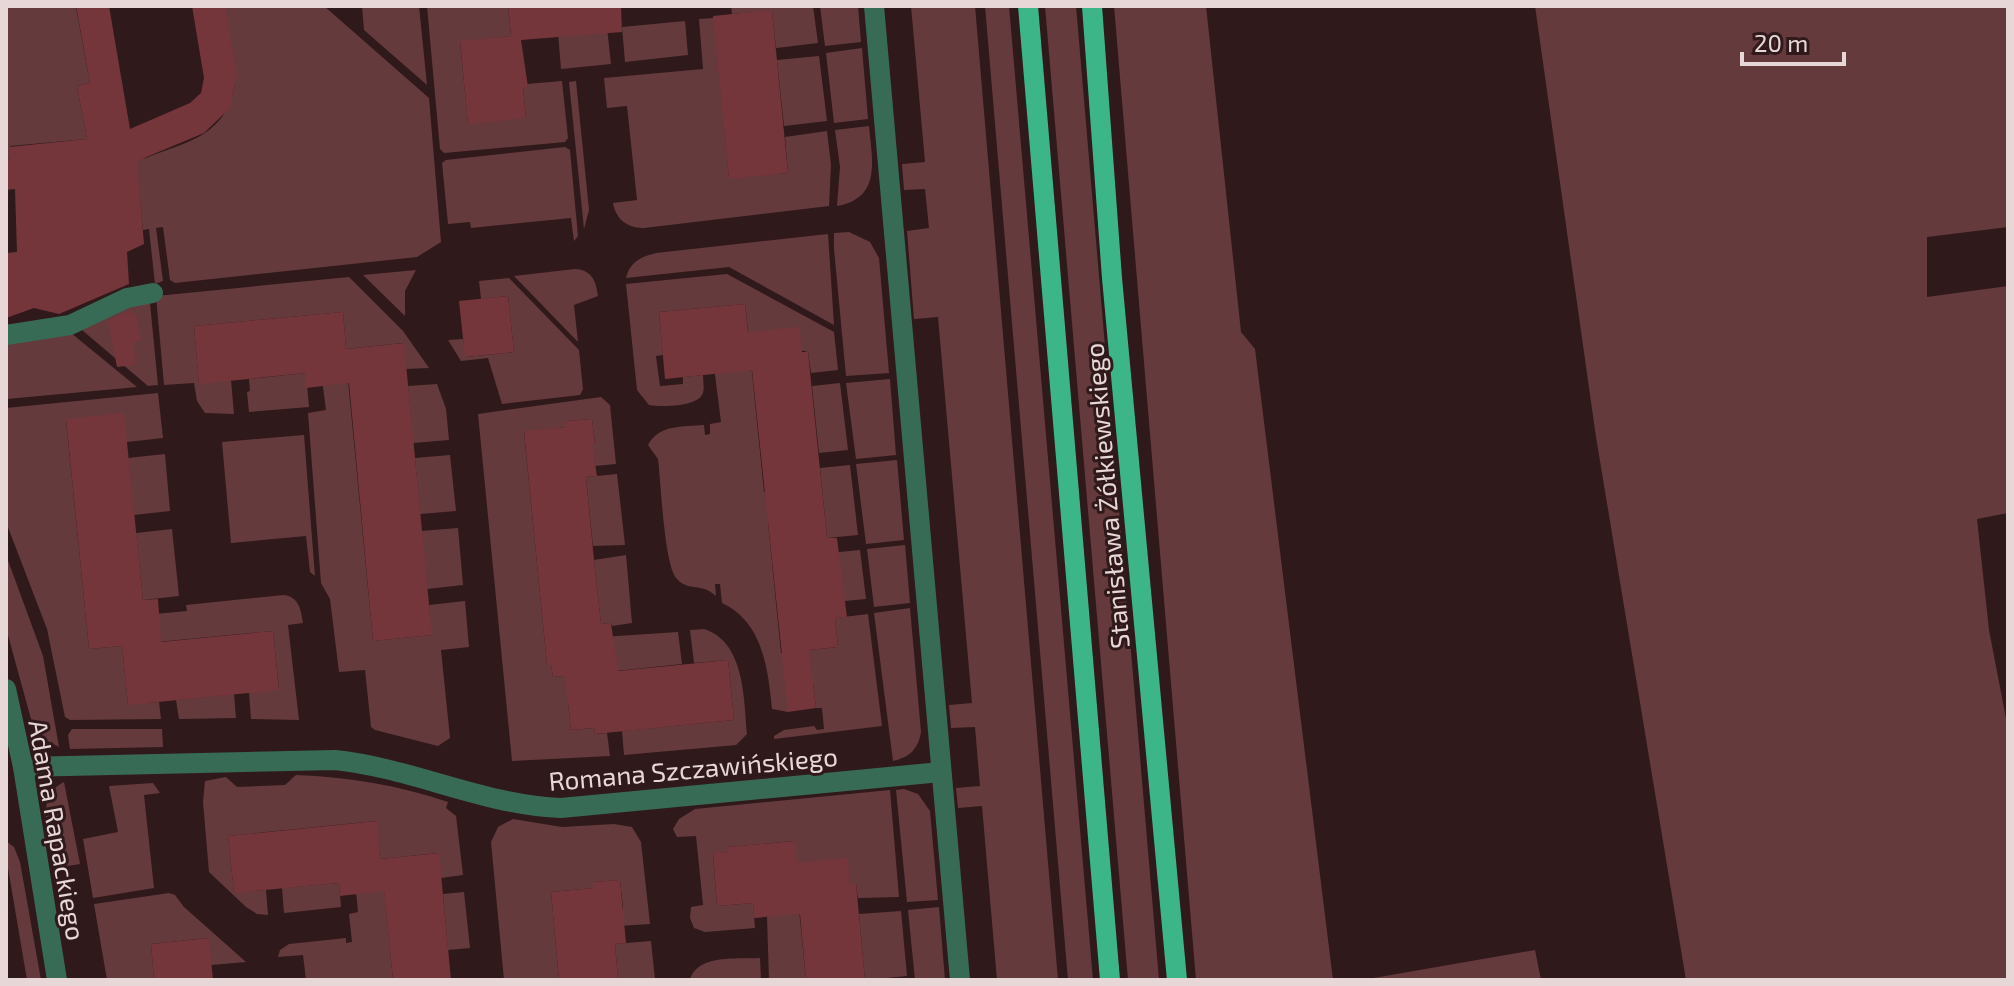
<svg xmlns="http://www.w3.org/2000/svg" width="2014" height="986" font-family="'Exo 2',sans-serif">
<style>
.green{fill:#653a3d}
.building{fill:#75363b}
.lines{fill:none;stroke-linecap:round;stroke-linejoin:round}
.service{stroke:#376b55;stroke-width:20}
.pedestrian{stroke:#376b55;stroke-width:20}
.minor{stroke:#376b55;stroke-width:20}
.primary{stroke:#3cb589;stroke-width:20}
.labels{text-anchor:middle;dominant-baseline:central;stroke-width:6;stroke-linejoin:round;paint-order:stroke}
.street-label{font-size:26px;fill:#e7d7d7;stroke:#30191a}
</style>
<rect width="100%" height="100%" fill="#30191a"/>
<g class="green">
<polygon points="6,6 84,6 76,8 90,83 77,86 87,139 10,146 10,159 6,160"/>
<path d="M223,6H324L429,98L441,242L417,257L175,283L170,280L163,227L156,228L163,281L155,284L149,229L143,230L136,159L146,158C165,150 188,144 205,133C252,100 232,52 223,6Z"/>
<polygon points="362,6 419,6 427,85 364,30"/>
<polygon points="427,6 508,6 511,36 460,42 468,123 526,117 523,88 527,84 562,81 568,138 565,142 444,153 440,149"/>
<polygon points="731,6 813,6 818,43 776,48 772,11 732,14"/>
<polygon points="820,6 858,6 861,42 825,46"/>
<polygon points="911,6 975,6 1058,980 997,980 982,806 958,808 956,788 980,786 975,727 951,728 949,705 972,703 938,317 914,319 907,231 929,228 925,189 904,190 902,164 925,162"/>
<polygon points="985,6 1009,6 1093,980 1068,980"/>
<polygon points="1045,6 1076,6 1159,980 1128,980"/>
<polygon points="1114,6 1206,6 1241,332 1255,349 1333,980 1196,980"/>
<polygon points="1535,6 2008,6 2008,227 1927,237 1927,297 2008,286 2008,513 1977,519 1989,630 2008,729 2008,980 1686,980 1596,437"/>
<path d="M714,18L729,178L788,173L785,137L827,131L831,165L829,206L644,228C628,228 616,220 613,203L637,200L627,106L607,108L604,78L703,69L699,19Z"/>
<polygon points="685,21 688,55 625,62 622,27"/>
<polygon points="607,28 611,64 561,69 558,33"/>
<polygon points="862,48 868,119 834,123 826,53"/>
<polygon points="819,56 827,121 784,126 777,60"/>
<polygon points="576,81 589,210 584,229 569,82"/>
<path d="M869,126C872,160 882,198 837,206L840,167L835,130Z"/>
<polygon points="565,147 570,150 578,236 574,241 571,218 471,228 470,222 448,224 442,163 446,160"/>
<polygon points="849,232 870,242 879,258 889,373 846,376 834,249 834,233"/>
<path d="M828,234L834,325L729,267L626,278C630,262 640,257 656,253Z"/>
<path d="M575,269C592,270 596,281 598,296L574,305L578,342L514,276Z"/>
<polygon points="416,270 405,291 405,316 363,275"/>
<path d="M727,274L834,332L838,370L811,373L808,352L749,338L745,304L659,312L663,355L656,356L660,386L683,384V377L703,375C703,382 705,390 702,395C695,407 661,407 649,405L637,390L626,284Z"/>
<polygon points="349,277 403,331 429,368 406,369 403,343 346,349 343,312 194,326 199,383 231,380 234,414 205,413 197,401 194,383 164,385 156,296"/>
<polygon points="509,278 579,350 583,389 580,395 502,404 488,358 461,361 448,340 463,339 466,357 514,352 508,296 481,299 479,281"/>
<polygon points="150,303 158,385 148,386 82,330 128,307"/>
<polygon points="71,333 137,387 7,399 6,344"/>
<path d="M751,363L764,492H770L768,523L781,653L838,647L835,618L868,614L882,726L774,739V736L784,730L814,726L817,730L824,729L822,708H816L813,683L788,712L772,709C768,669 763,622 722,603L720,584H715L716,596C701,582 689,592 677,579C664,566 661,482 658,459L648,445C659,424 683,427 704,425L705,435L710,434V424L721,422L714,367Z"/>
<polygon points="347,370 373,641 431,635 429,605 465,601 469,647 441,650 450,738 438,746 375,730 371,727 365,670 339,672 330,599 321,583 308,413 326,410 321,372"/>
<polygon points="306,373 309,407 249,412 247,392 250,391 249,379"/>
<polygon points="890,379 896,455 856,459 846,383"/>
<polygon points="840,383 848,450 819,453 812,386"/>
<polygon points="437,384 446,409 449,440 413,443 408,386"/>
<polygon points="158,393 163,438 127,442 66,420 89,649 122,646 128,704 159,702 161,719 70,720 65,717 47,629 6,522 6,408"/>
<polygon points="601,397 610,405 616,464 595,466 595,461 590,462 588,446 595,444 592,419 566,421 566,427 524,432 547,665 551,665 553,677 574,675 568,703 571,730 594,728 595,734 607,733 610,756 512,761 478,414"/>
<polygon points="304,435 315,576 310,572 306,536 231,543 222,442"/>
<polygon points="165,454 170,511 134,515 128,458"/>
<polygon points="450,455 456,511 420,514 415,458"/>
<polygon points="897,460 904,540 866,544 856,464"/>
<polygon points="850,465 858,535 827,538 820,468"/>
<polygon points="617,474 625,545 593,546 586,477"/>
<polygon points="458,528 463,585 427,589 421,531"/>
<polygon points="172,529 179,596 143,600 136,533"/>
<polygon points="905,545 910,603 874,607 867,549"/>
<polygon points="860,550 866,599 834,602 829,553"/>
<polygon points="6,555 43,656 59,747 44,739 31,719 6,628"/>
<polygon points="626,555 632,623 612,626 611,623 601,624 594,560"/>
<path d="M284,595C299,597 301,610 303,623L288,625L299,720L251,719L249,692L279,689L273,631L147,643L144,615L187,611L186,605Z"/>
<path d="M910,608L921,732C918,749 910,757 893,761L874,613Z"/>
<path d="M704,629C745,642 744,700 747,734L736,745L624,755L622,731L734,720L728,660L694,663L690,630Z"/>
<polygon points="678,632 682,664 606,672 602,637"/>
<polygon points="234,694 236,718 179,719 176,700"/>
<polygon points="72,729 162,729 163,747 70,749 68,735"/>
<path d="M296,775C349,777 398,785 448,802L446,808L456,816L463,875L441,878L438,853L380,859L376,821L228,836L234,892L266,890L268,915L257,914L246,907L209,872L203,802L205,781L226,777L237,787L285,785Z"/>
<path d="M64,782L80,864L55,868C51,841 32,797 64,782Z"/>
<polygon points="153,783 160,793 144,795 154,888 93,898 83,839 118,832 109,786"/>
<polygon points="904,789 918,794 930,811 938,900 907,902 896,790"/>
<polygon points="890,790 899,897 858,898 856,884 850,884 847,859 797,870 794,841 729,847 729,852 713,854 717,906 753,903 755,928 705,932 694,928 690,918 691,907 703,905 696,836 677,837 673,829 679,819 695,809"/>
<polygon points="513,819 562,827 614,824 632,827 641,842 650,924 619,926 623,907 620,880 594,882 594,888 551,892 559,980 504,980 491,842 498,827"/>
<polygon points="6,841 14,847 20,862 41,980 27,980 6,856"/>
<polygon points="383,878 393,980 306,980 303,955 278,957 280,950 289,944 346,938 346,943 352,942 349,914 358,912 355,881"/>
<polygon points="339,883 341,907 284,913 282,888"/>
<polygon points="464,892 470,948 448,950 443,894"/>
<polygon points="169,893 175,895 184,907 246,962 211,965 208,938 151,944 154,980 107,980 94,904"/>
<polygon points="798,899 806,980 769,980 767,917"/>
<polygon points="939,907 945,980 915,980 908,910"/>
<polygon points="901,911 907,976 865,980 859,914"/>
<polygon points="651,941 655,980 618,980 615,944"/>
<polygon points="1535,950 1541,980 1362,980"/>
<path d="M760,958L761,980L690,979C698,954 738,959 760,958Z"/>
</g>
<g class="building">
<polygon points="76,6 109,6 130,129 190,103 201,93 204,78 192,6 225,6 237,74 230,108 204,133 137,161 144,244 127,252 129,284 59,314 34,308 6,318 6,253 17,252 15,189 6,190 6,160 10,159 9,147 87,139 77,86 90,83"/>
<polygon points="508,6 621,6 622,32 521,40 528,87 523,88 526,118 468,124 460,41 511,36"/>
<polygon points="772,10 788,173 729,179 713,16"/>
<polygon points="508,296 514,352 465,357 459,301"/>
<polygon points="745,304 748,332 799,327 802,352 808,352 827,538 837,538 847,617 835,618 838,647 809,650 816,708 788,712 752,370 665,379 659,312"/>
<polygon points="131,310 132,314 136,314 141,340 134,342 135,365 117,367 108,321"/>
<polygon points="343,312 346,349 404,343 432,635 373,641 349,383 306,388 306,373 199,384 194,326"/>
<polygon points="124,413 143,600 158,599 161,642 273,631 279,690 128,705 122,646 89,649 66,419"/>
<polygon points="592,419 595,445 592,445 597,476 586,477 594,560 601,624 611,623 618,671 728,660 734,720 595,734 594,728 571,730 565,676 553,677 551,665 547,665 524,431 566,427 566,421"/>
<polygon points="377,821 380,859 439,853 451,980 393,980 384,891 340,896 339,883 234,893 228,836"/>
<polygon points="795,841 797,863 848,858 850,884 856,883 865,980 806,980 800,914 754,918 753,903 717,906 713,853 729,852 728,847"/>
<polygon points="620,880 626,943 615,944 618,980 559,980 551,892 594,888 593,882"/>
<polygon points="209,938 213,980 154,980 151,944"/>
</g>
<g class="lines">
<g class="service">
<polyline points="874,6 960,980"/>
<path d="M23,767L335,760C412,768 483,805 561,808L941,772"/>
</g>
<polyline class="pedestrian" points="6,335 70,325 127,298 153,293"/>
<polyline class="minor" points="6,689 23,767 57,980"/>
<g class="primary">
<polyline points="1028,6 1110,980"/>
<polyline points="1092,6 1112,278 1177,980"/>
</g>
</g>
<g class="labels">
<g class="street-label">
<text transform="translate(1106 496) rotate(-95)">Stanisława Żółkiewskiego</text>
<text transform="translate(693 768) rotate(-5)">Romana Szczawińskiego</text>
<text transform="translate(58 830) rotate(80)">Adama Rapackiego</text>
</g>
</g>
<rect width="2014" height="986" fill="none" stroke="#e7d7d7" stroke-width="16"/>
<path d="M1742 52v12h102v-12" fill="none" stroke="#e7d7d7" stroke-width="4"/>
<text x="1754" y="52" font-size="24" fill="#e7d7d7" stroke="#30191a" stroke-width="6" paint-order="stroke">20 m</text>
</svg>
